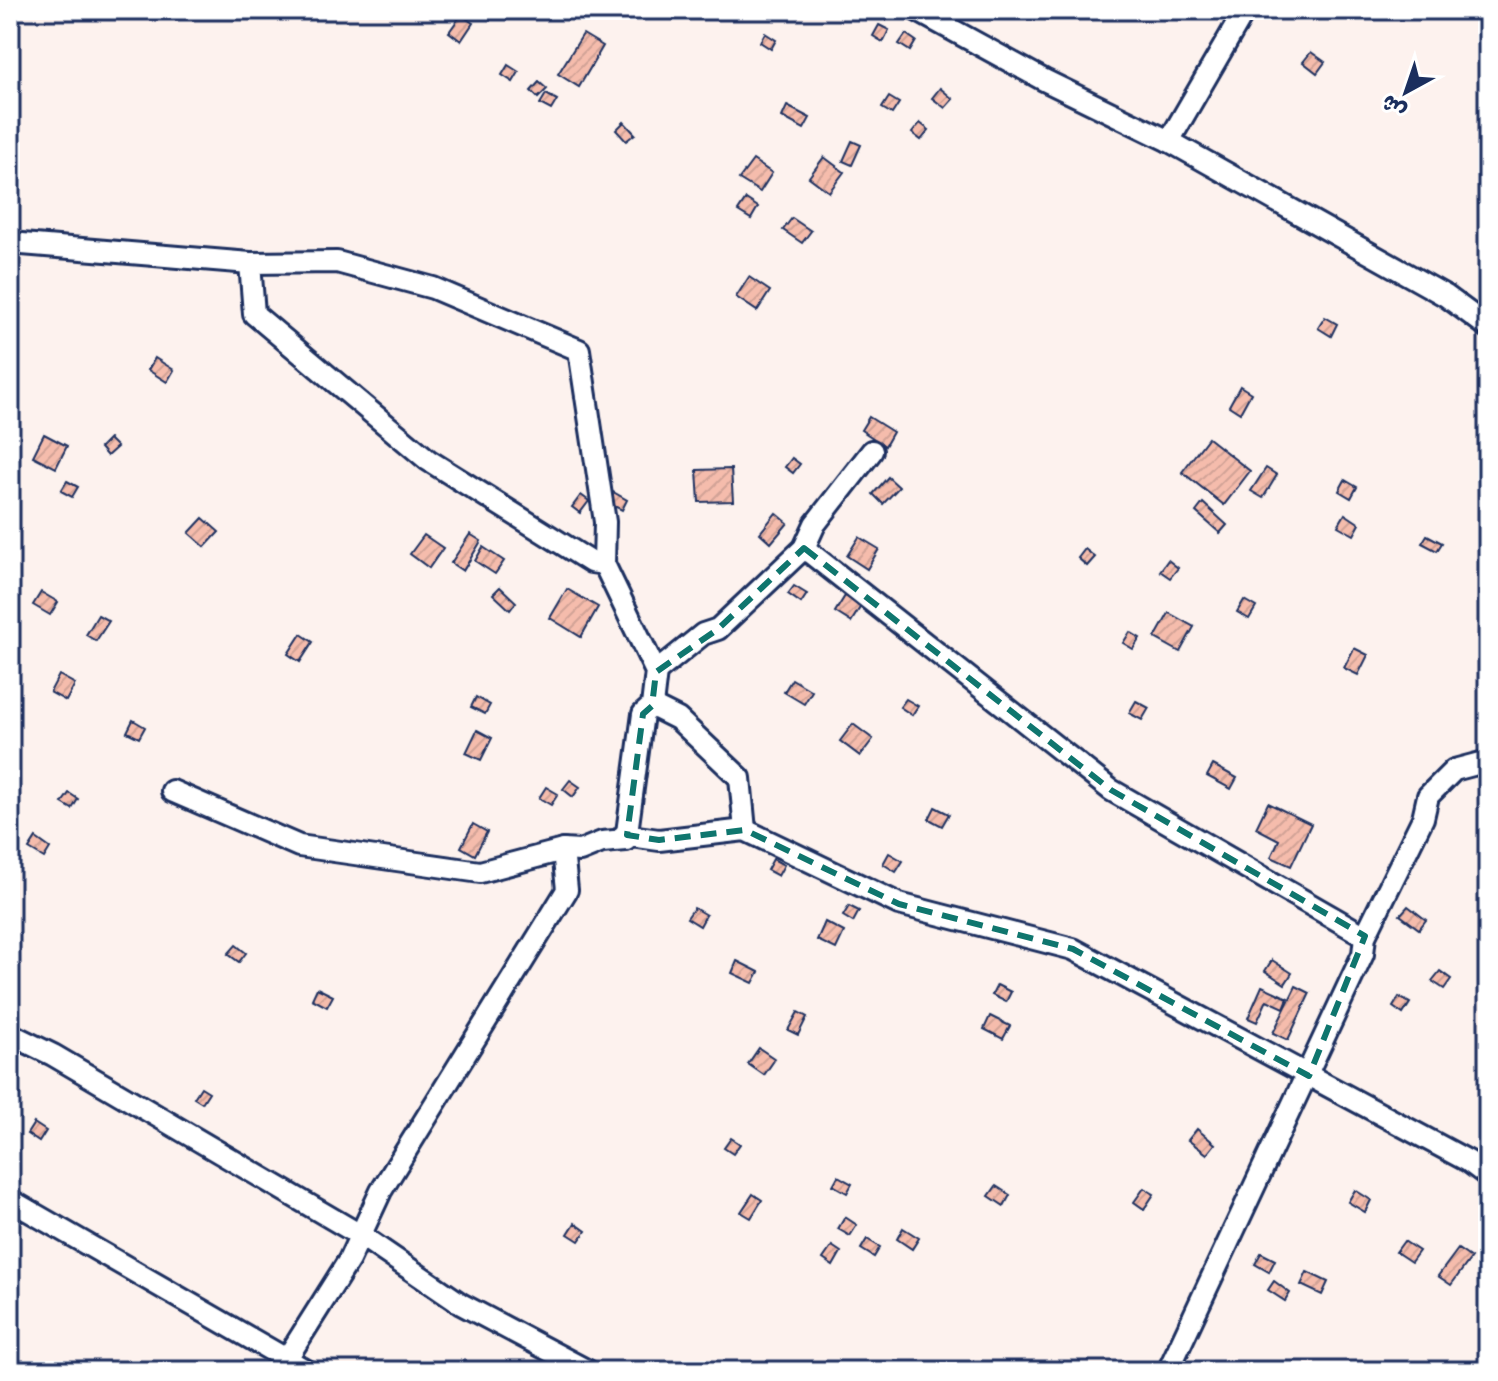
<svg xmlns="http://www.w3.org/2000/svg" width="1498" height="1381" font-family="'Gochi Hand','Playpen Sans Arabic',sans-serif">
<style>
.building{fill:url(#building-hatch);stroke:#1b2f5e;stroke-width:2}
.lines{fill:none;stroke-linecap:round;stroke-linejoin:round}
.minor-casing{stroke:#1b2f5e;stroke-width:26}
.minor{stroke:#fff;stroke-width:20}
.marked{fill:none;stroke:#0f766e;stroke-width:6;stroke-dasharray:16 10;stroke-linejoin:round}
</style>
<defs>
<pattern id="building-hatch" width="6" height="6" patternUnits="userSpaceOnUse" patternTransform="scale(2)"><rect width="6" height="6" fill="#f5bcac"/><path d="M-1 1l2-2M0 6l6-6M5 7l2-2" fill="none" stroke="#d1a296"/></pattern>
</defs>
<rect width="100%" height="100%" fill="#fdf2ee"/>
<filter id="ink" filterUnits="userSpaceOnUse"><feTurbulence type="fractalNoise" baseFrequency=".0125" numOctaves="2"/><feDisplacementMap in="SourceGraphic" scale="16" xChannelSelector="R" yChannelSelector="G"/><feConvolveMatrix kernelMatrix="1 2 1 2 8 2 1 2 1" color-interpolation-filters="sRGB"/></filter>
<g filter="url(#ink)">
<g class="building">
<polygon points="461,15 473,23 461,41 449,32"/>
<polygon points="879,25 889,30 883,42 873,36"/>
<polygon points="765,33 776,40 771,49 760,42"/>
<polygon points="583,34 603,46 579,87 558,74"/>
<polygon points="906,34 916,41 910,51 899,44"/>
<polygon points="1311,52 1325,62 1317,73 1303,62"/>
<polygon points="508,65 519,72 513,82 502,75"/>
<polygon points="539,82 547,89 538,98 531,91"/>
<polygon points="940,88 953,99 945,108 932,98"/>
<polygon points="546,94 557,100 551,110 540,104"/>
<polygon points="889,97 899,103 892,114 882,108"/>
<polygon points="787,106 810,118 804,129 782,117"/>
<polygon points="624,122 635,134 626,141 616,130"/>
<polygon points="920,123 929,130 921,140 912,133"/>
<polygon points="852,141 861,145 852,165 843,161"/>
<polygon points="824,157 844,172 829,192 809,177"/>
<polygon points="753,160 772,173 760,192 739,179"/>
<polygon points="746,199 758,207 751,219 738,211"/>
<polygon points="792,218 811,231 802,243 783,230"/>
<polygon points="749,277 770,291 757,311 736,297"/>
<polygon points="1325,317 1337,324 1331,336 1318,328"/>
<polygon points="155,358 174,370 167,382 148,370"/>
<polygon points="1240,386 1251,393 1240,413 1229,406"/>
<polygon points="869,417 893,432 885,446 861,430"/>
<polygon points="44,434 67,446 56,468 33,456"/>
<polygon points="1208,438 1250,471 1224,505 1182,472"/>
<polygon points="109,439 117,447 107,456 100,448"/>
<polygon points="792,458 800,464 793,473 785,467"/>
<polygon points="1266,468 1277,475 1263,498 1251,491"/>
<polygon points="731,469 733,501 699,502 697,470"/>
<polygon points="888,477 899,487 883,504 873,494"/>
<polygon points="1345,480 1357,487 1351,498 1339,491"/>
<polygon points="67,481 78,487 72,497 61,491"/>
<polygon points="608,489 627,500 622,510 602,500"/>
<polygon points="581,495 589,501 580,513 572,507"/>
<polygon points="1203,503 1227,525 1220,533 1196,512"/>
<polygon points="776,513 788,523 771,543 760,533"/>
<polygon points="1345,514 1360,524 1354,535 1338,526"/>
<polygon points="203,518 219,532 205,547 189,533"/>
<polygon points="470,534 481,541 463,571 451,563"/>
<polygon points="424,535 443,548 429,568 410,554"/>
<polygon points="1427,535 1442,543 1437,551 1422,543"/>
<polygon points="859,537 879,549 867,569 847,556"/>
<polygon points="483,547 504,561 495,574 475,561"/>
<polygon points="1085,549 1095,557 1087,566 1078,558"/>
<polygon points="1168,560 1178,568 1170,578 1160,571"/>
<polygon points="794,586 807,594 801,603 788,594"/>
<polygon points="500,587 516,602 510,610 493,594"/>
<polygon points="567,589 598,607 581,637 550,618"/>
<polygon points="41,592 58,602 50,615 33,605"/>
<polygon points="845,596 861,606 851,622 835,612"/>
<polygon points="1244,600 1256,607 1249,619 1237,612"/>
<polygon points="1169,613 1194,627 1180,652 1155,638"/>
<polygon points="98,615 109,621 96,641 86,635"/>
<polygon points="1130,632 1140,638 1133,649 1123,643"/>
<polygon points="301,634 313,642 300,662 288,654"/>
<polygon points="1354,648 1368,655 1358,675 1344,668"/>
<polygon points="59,675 75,684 66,701 50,692"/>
<polygon points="792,679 812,691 804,704 784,692"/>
<polygon points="476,697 490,705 485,714 471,707"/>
<polygon points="906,699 918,706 912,715 900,707"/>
<polygon points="1136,701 1149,708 1142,720 1129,713"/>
<polygon points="133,720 145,727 139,738 127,732"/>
<polygon points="853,724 873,739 860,756 840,741"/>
<polygon points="477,730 492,738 481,760 466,753"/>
<polygon points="1213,765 1237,778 1231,789 1207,776"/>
<polygon points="570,780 580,787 573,797 563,789"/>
<polygon points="546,787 558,794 551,805 539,798"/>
<polygon points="69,793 78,799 72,809 62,803"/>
<polygon points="1268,803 1311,824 1291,866 1271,857 1279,840 1256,828"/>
<polygon points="935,807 949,814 942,826 929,819"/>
<polygon points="473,824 487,832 475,855 461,847"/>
<polygon points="36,838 50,848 44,858 29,849"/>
<polygon points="889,853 903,861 896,872 883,864"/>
<polygon points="773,859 784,865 778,876 767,870"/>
<polygon points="849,906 859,911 853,922 843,916"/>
<polygon points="1408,906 1426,920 1419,929 1400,915"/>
<polygon points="694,908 706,915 700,926 687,918"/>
<polygon points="825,922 844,932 836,949 817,940"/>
<polygon points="236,945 246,953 239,962 228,954"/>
<polygon points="1272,960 1292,973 1285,984 1265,971"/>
<polygon points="737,961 759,972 753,983 732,973"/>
<polygon points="1440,971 1451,979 1444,989 1432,981"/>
<polygon points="997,985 1011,992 1006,1002 992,995"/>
<polygon points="1262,986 1288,998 1284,1008 1267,1000 1257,1022 1248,1018"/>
<polygon points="1296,986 1310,993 1288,1040 1273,1033"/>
<polygon points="317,988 333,996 327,1007 312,999"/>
<polygon points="1399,997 1410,1003 1403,1014 1393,1007"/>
<polygon points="798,1012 807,1017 798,1035 788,1030"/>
<polygon points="990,1016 1010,1026 1003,1039 984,1029"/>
<polygon points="759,1048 775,1059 764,1075 748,1064"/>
<polygon points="201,1087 209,1092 202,1103 194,1098"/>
<polygon points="34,1123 46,1131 39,1142 27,1134"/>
<polygon points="1197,1129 1215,1144 1207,1154 1188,1140"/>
<polygon points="731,1138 740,1144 733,1154 724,1148"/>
<polygon points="838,1176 852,1184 847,1193 833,1185"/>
<polygon points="996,1186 1010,1195 1004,1206 989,1196"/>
<polygon points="1144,1188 1154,1194 1144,1209 1134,1202"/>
<polygon points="1355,1190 1371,1200 1365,1212 1348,1202"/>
<polygon points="753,1194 762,1200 751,1218 741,1212"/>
<polygon points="845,1217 857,1225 850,1236 838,1229"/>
<polygon points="575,1223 586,1231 579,1241 568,1234"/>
<polygon points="903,1228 919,1238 912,1249 897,1239"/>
<polygon points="867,1239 880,1247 874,1257 861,1249"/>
<polygon points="1404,1241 1419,1251 1411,1262 1396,1252"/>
<polygon points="832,1246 841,1252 833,1266 823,1259"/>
<polygon points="1458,1249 1471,1258 1451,1285 1438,1276"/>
<polygon points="1261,1253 1275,1260 1269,1272 1255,1264"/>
<polygon points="1307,1272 1328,1282 1322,1295 1301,1285"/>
<polygon points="1274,1281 1290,1293 1285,1301 1268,1290"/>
</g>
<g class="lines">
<g class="minor-casing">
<g id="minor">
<polyline points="916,10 1044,80 1169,141 1446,296 1488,327"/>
<polyline points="1169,141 1245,10"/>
<polyline points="10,243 250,263 337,262 433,288 579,350 605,522 604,564 656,672 652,706 643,714 626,840"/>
<polyline points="250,263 254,314 428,460 591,562 604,564"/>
<polyline points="804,548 1111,790 1365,936"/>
<polyline points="656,672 703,634 718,629 804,548 815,524 872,451"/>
<polyline points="652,706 678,719 740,778 745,830"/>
<polyline points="172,791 299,846 480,872 563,850 580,851 602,842 626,840 624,835 659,840 745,830 899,904 1073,949 1468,1161 1488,1176"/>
<polyline points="10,1034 53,1055 360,1235 461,1304 588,1371"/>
<polyline points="10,1200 307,1371"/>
<polyline points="279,1371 349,1260 381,1191 567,890 563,850"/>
<polyline points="1168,1371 1363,954 1365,936 1423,818 1428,796 1454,770 1488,761"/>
</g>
</g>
<use href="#minor" class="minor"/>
</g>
</g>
<path class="marked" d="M804,548L1111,790L1365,936L1309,1076L1073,949L899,904L745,830L659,840L627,835L643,714L652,706L656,672L718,629Z"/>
<rect width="1498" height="1381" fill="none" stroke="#fff" stroke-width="40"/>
<rect x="20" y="20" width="1458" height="1341" fill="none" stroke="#1b2f5e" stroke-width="3" filter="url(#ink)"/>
<g transform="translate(1406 92) rotate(220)" stroke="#ffffff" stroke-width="6" paint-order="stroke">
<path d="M0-6L14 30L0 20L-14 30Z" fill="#1b2f5e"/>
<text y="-12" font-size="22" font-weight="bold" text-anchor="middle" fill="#1b2f5e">ش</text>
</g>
</svg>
